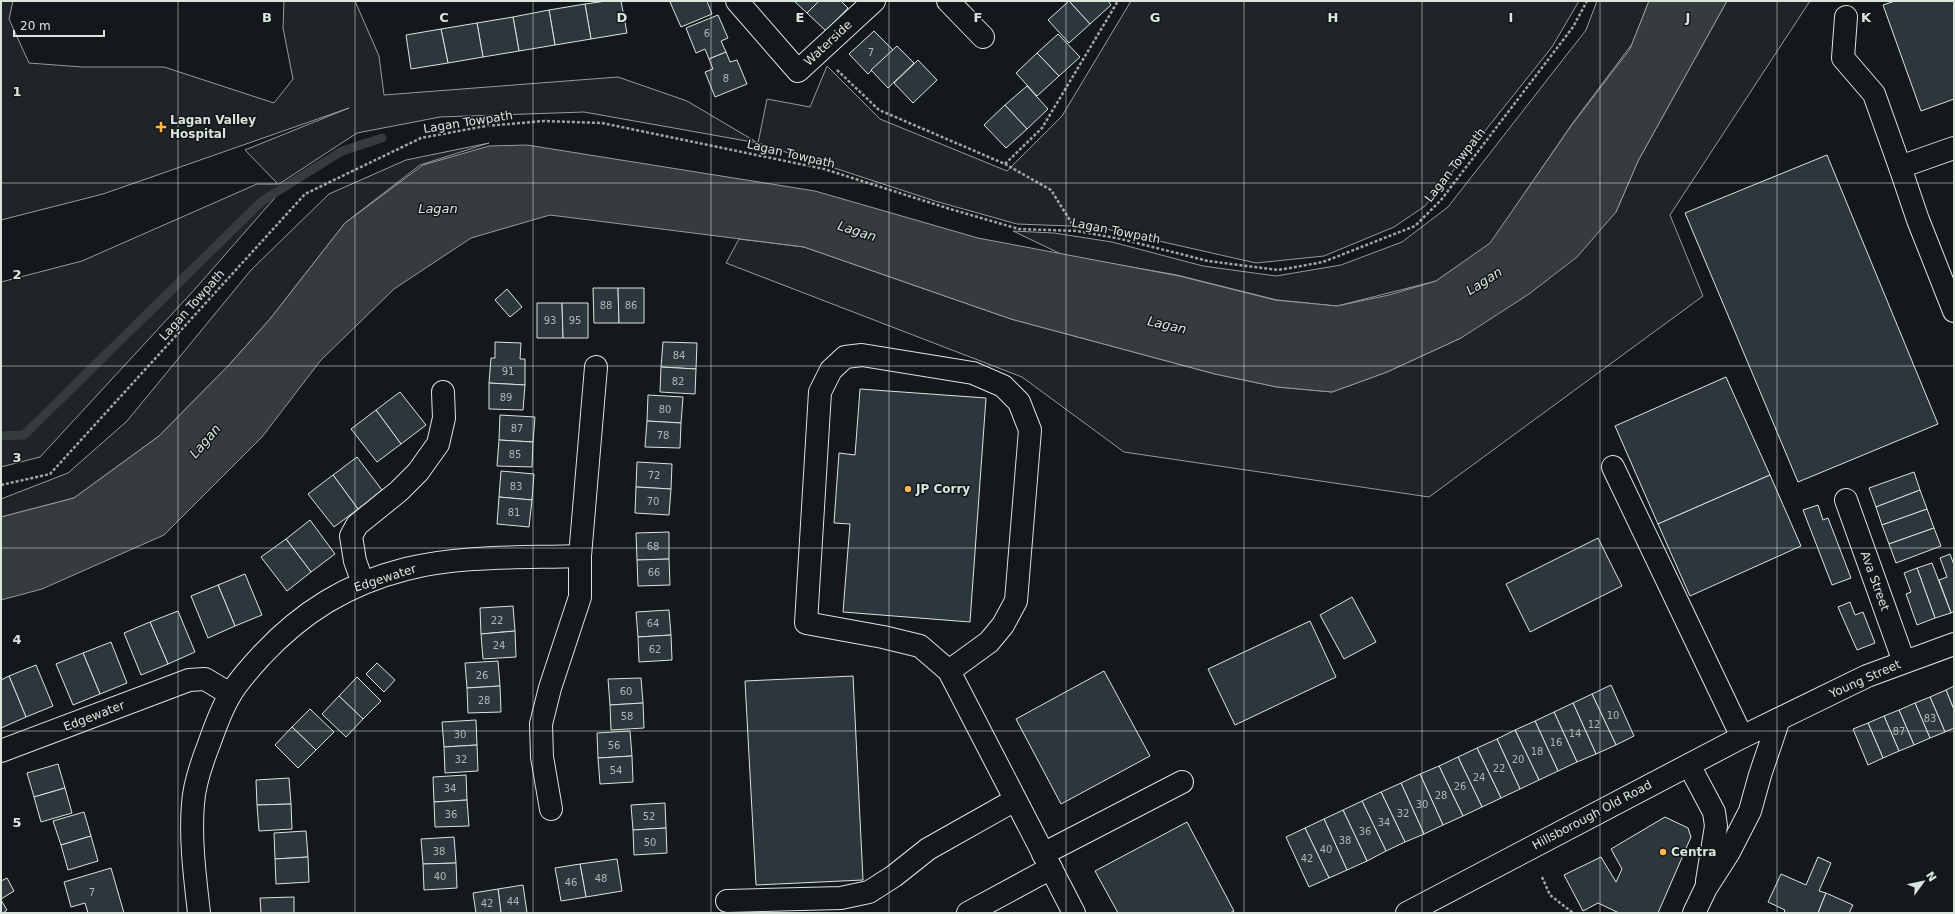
<svg xmlns="http://www.w3.org/2000/svg" width="1955" height="914" font-family="'DejaVu Sans',sans-serif">
<style>
.green{fill:#202428;stroke:#939e99}
.water{fill:#363b3e;stroke:#939e99}
.lines{fill:none;stroke-linecap:round;stroke-linejoin:round}
.stream{stroke:#363b3e;stroke-width:9}
.building{fill:#2c363c;stroke:#d8e6dc}
.minor-casing{stroke:#d8e6dc;stroke-width:24}
.path{stroke:#9da8a2;stroke-width:2.5;stroke-dasharray:3 2;stroke-linecap:butt}
.minor{stroke:#14181c;stroke-width:22}
.grid{fill:none;stroke:#d8e6dc;stroke-width:1;stroke-opacity:0.55}
.poi-dot{fill:#ffb74d;stroke:#14181c;stroke-width:1.5}
.labels{text-anchor:middle;dominant-baseline:central;stroke-width:3;stroke-linejoin:round;paint-order:stroke}
.number-label{font-size:10px;fill:#adbab4}
.street-label{font-size:12px;fill:#d8e6dc;stroke:#14181c}
.poi-label{font-size:12px;font-weight:bold;fill:#d8e6dc;stroke:#14181c;text-anchor:start}
.water-label{font-size:13px;font-style:italic;fill:#d8e6dc;stroke:#14181c}
.grid-label{font-size:13px;text-anchor:middle;font-weight:bold;fill:#d8e6dc;stroke:#14181c;stroke-width:3;stroke-linejoin:round;paint-order:stroke}
</style>
<rect width="100%" height="100%" fill="#14181c"/>
<g class="green">
<polygon points="1,1 13,1 9,19 29,63 82,67 164,67 274,103 293,79 283,28 284,1 355,1 379,56 384,95 618,77 687,101 758,143 767,99 810,107 827,66 880,119 1007,171 1062,116 1131,1 1579,1 1552,47 1425,206 1394,227 1324,256 1256,263 1097,227 1017,224 935,201 758,143 584,112 440,117 357,133 279,184 287,184 195,289 40,457 1,467 1,282 82,261 257,184 278,184 245,150 349,108 103,194 1,220"/>
<polygon points="1597,1 1649,1 1632,44 1572,124 1490,244 1436,281 1337,306 1277,300 1177,275 1063,255 1013,231 1054,233 1112,242 1203,266 1276,276 1341,265 1402,242 1448,207 1586,30"/>
<polygon points="1727,1 1810,1 1670,215 1703,296 1429,497 1124,452 1022,377 726,263 739,239 804,247 1011,319 1215,374 1277,387 1332,392 1387,372 1461,338 1616,212 1638,161"/>
<polygon points="489,143 420,165 345,223 270,319 229,365 159,436 74,498 1,517 1,499 68,473 127,421 251,270 329,194 406,160"/>
</g>
<polygon class="water" points="1649,1 1727,1 1638,161 1616,212 1577,257 1529,294 1461,338 1387,372 1332,392 1277,387 1215,374 1011,319 804,247 550,215 471,238 394,289 321,360 262,437 164,535 42,589 1,600 1,517 74,498 159,436 229,365 270,319 345,223 423,165 489,146 527,145 815,191 978,238 1179,276 1275,300 1337,306 1389,295 1436,281 1490,243 1571,126 1630,49"/>
<g class="lines">
<polyline class="stream" points="1,436 24,435 262,201 342,151 382,138"/>
</g>
<g class="building">
<polygon points="606,1 621,1 627,33 591,39 585,4"/>
<polygon points="674,1 707,1 712,14 681,27 670,2"/>
<polygon points="794,1 819,1 807,13"/>
<polygon points="819,1 841,1 848,8 826,31 807,13"/>
<polygon points="1069,1 1108,1 1111,5 1090,24"/>
<polygon points="1069,1 1090,24 1069,43 1048,20"/>
<polygon points="1895,1 1954,1 1954,99 1921,111 1883,5"/>
<polygon points="585,4 591,39 555,45 549,10"/>
<polygon points="549,10 555,45 519,51 513,17"/>
<polygon points="718,15 728,38 721,41 726,52 709,59 705,49 696,53 686,28"/>
<polygon points="513,17 519,51 483,57 477,23"/>
<polygon points="477,23 483,57 448,63 441,29"/>
<polygon points="441,29 448,63 411,69 406,35"/>
<polygon points="874,31 893,50 868,74 849,54"/>
<polygon points="1058,34 1080,57 1059,76 1037,53"/>
<polygon points="897,46 914,63 888,88 871,70"/>
<polygon points="726,52 730,62 737,60 747,84 715,97 705,72 713,69 709,59"/>
<polygon points="1037,53 1059,76 1037,96 1016,73"/>
<polygon points="918,60 937,80 913,103 894,83"/>
<polygon points="1027,86 1048,109 1027,129 1005,105"/>
<polygon points="1005,105 1027,129 1006,148 984,125"/>
<polygon points="1827,155 1938,424 1798,482 1685,213"/>
<polygon points="593,288 618,288 619,323 594,323"/>
<polygon points="618,288 644,288 644,323 619,323"/>
<polygon points="507,289 522,307 510,317 495,300"/>
<polygon points="537,303 562,303 563,338 537,338"/>
<polygon points="562,303 588,303 588,338 563,338"/>
<polygon points="495,342 521,343 520,359 525,359 525,385 489,383 491,358 495,358"/>
<polygon points="663,342 697,343 696,369 661,367"/>
<polygon points="661,367 696,369 695,394 660,392"/>
<polygon points="1726,377 1770,475 1658,524 1615,426"/>
<polygon points="489,383 525,385 523,410 489,409"/>
<polygon points="860,389 986,398 970,622 843,612 850,524 834,523 839,453 855,455"/>
<polygon points="400,392 426,425 401,444 376,410"/>
<polygon points="648,395 683,397 681,423 647,421"/>
<polygon points="376,410 401,444 377,462 351,429"/>
<polygon points="500,415 535,417 533,442 499,440"/>
<polygon points="647,421 681,423 680,448 645,447"/>
<polygon points="499,440 533,442 532,467 497,466"/>
<polygon points="357,457 382,490 358,509 333,475"/>
<polygon points="637,462 672,464 671,489 636,487"/>
<polygon points="501,471 534,474 532,500 499,497"/>
<polygon points="1914,472 1920,490 1876,507 1869,488"/>
<polygon points="333,475 358,509 334,527 308,494"/>
<polygon points="1770,475 1801,546 1690,596 1658,524"/>
<polygon points="636,487 671,489 669,515 635,513"/>
<polygon points="1920,490 1927,509 1882,525 1876,507"/>
<polygon points="499,497 532,500 529,527 497,524"/>
<polygon points="1818,505 1823,520 1828,518 1851,578 1832,585 1803,510"/>
<polygon points="1927,509 1934,528 1889,544 1882,525"/>
<polygon points="310,520 335,554 311,572 286,539"/>
<polygon points="1934,528 1941,546 1896,563 1889,544"/>
<polygon points="669,532 669,559 637,560 636,533"/>
<polygon points="1598,538 1622,586 1530,632 1506,584"/>
<polygon points="286,539 311,572 287,591 261,557"/>
<polygon points="1950,554 1954,565 1954,611 1951,613 1939,580 1947,577 1940,558"/>
<polygon points="669,559 670,585 638,586 637,560"/>
<polygon points="1932,563 1951,613 1935,618 1917,568"/>
<polygon points="1917,568 1935,618 1917,625 1906,594 1911,592 1904,573"/>
<polygon points="245,574 262,615 235,626 218,585"/>
<polygon points="218,585 235,626 208,638 191,596"/>
<polygon points="1352,597 1376,642 1344,659 1320,615"/>
<polygon points="1850,602 1855,615 1863,612 1875,643 1857,650 1838,607"/>
<polygon points="513,606 515,631 481,634 480,608"/>
<polygon points="669,610 671,635 638,637 636,612"/>
<polygon points="178,611 195,652 168,664 150,622"/>
<polygon points="1310,621 1336,677 1235,725 1208,669"/>
<polygon points="150,622 168,664 141,675 124,633"/>
<polygon points="515,631 516,657 483,659 481,634"/>
<polygon points="671,635 672,660 639,662 638,637"/>
<polygon points="111,642 127,683 100,694 83,653"/>
<polygon points="83,653 100,694 73,705 56,664"/>
<polygon points="498,661 500,686 467,688 465,663"/>
<polygon points="377,663 395,680 384,692 366,674"/>
<polygon points="36,665 53,706 26,717 9,676"/>
<polygon points="1104,671 1150,756 1061,804 1016,719"/>
<polygon points="9,676 26,717 1,728 1,680"/>
<polygon points="853,676 863,880 756,885 745,681"/>
<polygon points="357,677 381,701 363,719 339,696"/>
<polygon points="641,678 643,703 610,705 608,679"/>
<polygon points="1611,685 1634,736 1616,745 1592,694"/>
<polygon points="500,686 501,712 468,713 467,688"/>
<polygon points="1954,686 1954,710 1946,690"/>
<polygon points="1946,690 1954,710 1954,728 1945,732 1930,697"/>
<polygon points="1592,694 1616,745 1596,754 1573,703"/>
<polygon points="339,696 363,719 346,737 322,714"/>
<polygon points="1930,697 1945,732 1930,738 1915,703"/>
<polygon points="643,703 644,728 611,730 610,705"/>
<polygon points="1573,703 1596,754 1577,762 1554,712"/>
<polygon points="1915,703 1930,738 1914,745 1899,710"/>
<polygon points="310,709 334,732 316,750 292,727"/>
<polygon points="1899,710 1914,745 1899,751 1884,716"/>
<polygon points="1554,712 1577,762 1558,771 1535,721"/>
<polygon points="1884,716 1899,751 1883,758 1868,723"/>
<polygon points="476,720 477,745 444,747 442,722"/>
<polygon points="1535,721 1558,771 1539,780 1515,730"/>
<polygon points="1868,723 1883,758 1868,765 1853,729"/>
<polygon points="292,727 316,750 298,768 275,745"/>
<polygon points="1515,730 1539,780 1520,789 1497,739"/>
<polygon points="630,731 632,756 598,758 597,733"/>
<polygon points="1497,739 1520,789 1501,798 1477,748"/>
<polygon points="477,745 478,771 445,773 444,747"/>
<polygon points="1477,748 1501,798 1482,807 1458,757"/>
<polygon points="632,756 633,782 600,784 598,758"/>
<polygon points="1458,757 1482,807 1463,816 1439,766"/>
<polygon points="58,764 65,788 34,797 27,773"/>
<polygon points="1439,766 1463,816 1443,825 1420,774"/>
<polygon points="1420,774 1443,825 1424,834 1401,783"/>
<polygon points="466,775 467,800 434,802 433,777"/>
<polygon points="289,778 291,804 257,805 256,780"/>
<polygon points="1401,783 1424,834 1405,842 1381,792"/>
<polygon points="65,788 72,813 41,822 34,797"/>
<polygon points="1381,792 1405,842 1386,851 1362,801"/>
<polygon points="467,800 469,826 435,827 434,802"/>
<polygon points="1362,801 1386,851 1367,861 1343,810"/>
<polygon points="665,803 666,828 633,830 631,805"/>
<polygon points="291,804 292,829 259,831 257,805"/>
<polygon points="1343,810 1367,861 1347,870 1324,819"/>
<polygon points="84,812 91,836 61,845 53,821"/>
<polygon points="1665,817 1688,828 1691,837 1658,913 1619,913 1598,903 1583,911 1564,875 1601,857 1616,882 1622,869 1611,849"/>
<polygon points="1324,819 1347,870 1329,878 1305,828"/>
<polygon points="1187,822 1234,911 1230,913 1118,913 1095,871"/>
<polygon points="666,828 667,853 634,855 633,830"/>
<polygon points="1305,828 1329,878 1309,887 1286,837"/>
<polygon points="306,831 308,857 275,859 274,833"/>
<polygon points="91,836 98,861 68,870 61,845"/>
<polygon points="454,837 456,863 423,864 421,839"/>
<polygon points="308,857 309,882 276,884 275,859"/>
<polygon points="1818,857 1831,863 1819,891 1826,893 1818,913 1784,913 1785,910 1768,902 1781,874 1806,885"/>
<polygon points="617,859 622,891 586,897 580,864"/>
<polygon points="456,863 457,888 424,890 423,864"/>
<polygon points="580,864 586,897 561,901 555,868"/>
<polygon points="111,868 124,913 88,913 85,903 71,907 64,882"/>
<polygon points="7,878 14,891 1,899 1,881"/>
<polygon points="523,885 527,913 501,913 498,889"/>
<polygon points="498,889 501,913 476,913 473,893"/>
<polygon points="1826,893 1853,905 1849,913 1818,913"/>
<polygon points="294,897 294,913 261,913 260,898"/>
<polygon points="1,900 7,910 3,913 1,913"/>
</g>
<g class="lines">
<g class="minor-casing">
<g id="minor">
<polyline points="737,1 798,71 874,1"/>
<polyline points="948,1 983,37"/>
<polyline points="1846,17 1843,58 1874,94 1900,167"/>
<polyline points="1954,148 1900,167 1918,220 1954,311"/>
<polyline points="1613,467 1742,737"/>
<polyline points="1846,500 1904,662"/>
<polyline points="363,583 355,561 351,536 357,525 399,491 418,472 438,444 444,418 443,392"/>
<polyline points="949,671 989,642 1003,625 1016,601 1030,430 1019,402 1003,386 973,373 862,355 845,357 831,370 820,392 806,623 883,637 920,646 949,671 1074,913"/>
<polyline points="1,751 189,680 205,679 230,694"/>
<polyline points="1689,765 1714,812 1716,826 1707,881"/>
<polyline points="551,809 542,757 541,724 550,688 580,597 580,556 596,367"/>
<polyline points="1043,854 1182,782"/>
<polyline points="727,901 841,898 869,892 894,876 928,849 1015,800"/>
<path d="M199,913C195,877 190,840 193,804C194,784 202,762 209,744C215,727 221,710 230,695C238,681 250,668 261,656C302,612 347,584 406,569C462,555 523,558 580,556"/>
<polyline points="968,913 1051,868"/>
<polyline points="1407,913 1742,737 1867,676 1954,644"/>
<polyline points="1694,913 1706,888 1729,852 1750,811 1760,775 1779,719"/>
</g>
</g>
<g class="path">
<polyline points="837,70 879,110 1005,164 1051,190 1076,230"/>
<polyline points="1005,164 1042,128 1118,1"/>
<polyline points="1,485 50,474 305,194 421,138 486,126 544,121 602,123 824,169 950,209 1019,229 1077,231 1121,239 1208,261 1278,270 1290,268 1323,262 1415,226 1441,200 1573,27 1587,1"/>
<polyline points="1542,877 1550,895 1573,913"/>
</g>
<use href="#minor" class="minor"/>
</g>
<path class="grid" d="M178,1V913M355,1V913M533,1V913M711,1V913M889,1V913M1066,1V913M1244,1V913M1422,1V913M1600,1V913M1777,1V913M1,183H1954M1,366H1954M1,548H1954M1,731H1954"/>
<g class="poi-dot">
<path d="M159 121h4v4h4v4h-4v4h-4v-4h-4v-4h4z"/>
<circle cx="908" cy="489" r="4"/>
<circle cx="1663" cy="852" r="4"/>
</g>
<g class="labels">
<g class="number-label">
<text x="707" y="33">6</text>
<text x="871" y="52">7</text>
<text x="726" y="78">8</text>
<text x="606" y="305">88</text>
<text x="631" y="305">86</text>
<text x="550" y="320">93</text>
<text x="575" y="320">95</text>
<text x="679" y="355">84</text>
<text x="508" y="371">91</text>
<text x="678" y="381">82</text>
<text x="506" y="397">89</text>
<text x="665" y="409">80</text>
<text x="517" y="428">87</text>
<text x="663" y="435">78</text>
<text x="515" y="454">85</text>
<text x="654" y="475">72</text>
<text x="516" y="486">83</text>
<text x="653" y="501">70</text>
<text x="514" y="512">81</text>
<text x="653" y="546">68</text>
<text x="654" y="572">66</text>
<text x="497" y="620">22</text>
<text x="653" y="623">64</text>
<text x="499" y="645">24</text>
<text x="655" y="649">62</text>
<text x="482" y="675">26</text>
<text x="626" y="691">60</text>
<text x="484" y="700">28</text>
<text x="1613" y="715">10</text>
<text x="627" y="716">58</text>
<text x="1930" y="718">83</text>
<text x="1594" y="724">12</text>
<text x="1899" y="731">87</text>
<text x="1575" y="733">14</text>
<text x="460" y="734">30</text>
<text x="1556" y="742">16</text>
<text x="614" y="745">56</text>
<text x="1537" y="751">18</text>
<text x="461" y="759">32</text>
<text x="1518" y="759">20</text>
<text x="1499" y="768">22</text>
<text x="616" y="770">54</text>
<text x="1479" y="777">24</text>
<text x="1460" y="786">26</text>
<text x="450" y="788">34</text>
<text x="1441" y="795">28</text>
<text x="1422" y="804">30</text>
<text x="1403" y="813">32</text>
<text x="451" y="814">36</text>
<text x="649" y="816">52</text>
<text x="1384" y="822">34</text>
<text x="1365" y="831">36</text>
<text x="1345" y="840">38</text>
<text x="650" y="842">50</text>
<text x="1326" y="849">40</text>
<text x="439" y="851">38</text>
<text x="1307" y="858">42</text>
<text x="440" y="876">40</text>
<text x="601" y="878">48</text>
<text x="571" y="882">46</text>
<text x="92" y="892">7</text>
<text x="513" y="901">44</text>
<text x="487" y="903">42</text>
</g>
<g class="street-label">
<text transform="translate(828 43) rotate(-43)">Waterside</text>
<text transform="translate(468 122) rotate(-9)">Lagan Towpath</text>
<text transform="translate(791 154) rotate(13)">Lagan Towpath</text>
<text transform="translate(1455 165) rotate(-52)">Lagan Towpath</text>
<text transform="translate(1116 231) rotate(11)">Lagan Towpath</text>
<text transform="translate(192 305) rotate(-48)">Lagan Towpath</text>
<text transform="translate(385 578) rotate(-18)">Edgewater</text>
<text transform="translate(1875 581) rotate(70)">Ava Street</text>
<text transform="translate(1865 679) rotate(-24)">Young Street</text>
<text transform="translate(94 716) rotate(-21)">Edgewater</text>
<text transform="translate(1592 815) rotate(-28)">Hillsborough Old Road</text>
</g>
<g class="poi-label">
<text x="170" y="120">Lagan Valley<tspan x="170" dy="14">Hospital</tspan></text>
<text x="916" y="489">JP Corry</text>
<text x="1671" y="852">Centra</text>
</g>
<g class="water-label">
<text x="438" y="208">Lagan</text>
<text transform="translate(857 231) rotate(18)">Lagan</text>
<text transform="translate(1484 281) rotate(-33)">Lagan</text>
<text transform="translate(1167 325) rotate(13)">Lagan</text>
<text transform="translate(205 441) rotate(-49)">Lagan</text>
</g>
</g>
<g class="grid-label">
<text x="267" y="22">B</text>
<text x="444" y="22">C</text>
<text x="622" y="22">D</text>
<text x="800" y="22">E</text>
<text x="978" y="22">F</text>
<text x="1155" y="22">G</text>
<text x="1333" y="22">H</text>
<text x="1511" y="22">I</text>
<text x="1688" y="22">J</text>
<text x="1866" y="22">K</text>
<text x="17" y="96">1</text>
<text x="17" y="279">2</text>
<text x="17" y="462">3</text>
<text x="17" y="644">4</text>
<text x="17" y="827">5</text>
</g>
<rect width="1955" height="914" fill="none" stroke="#d8e6dc" stroke-width="4"/>
<g transform="translate(1923 882) rotate(57)" stroke="#14181c" stroke-width="3" paint-order="stroke">
<path d="M0-3L7 15L0 10L-7 15Z" fill="#d8e6dc"/>
<text y="-6" font-size="11" font-weight="bold" text-anchor="middle" fill="#d8e6dc">N</text>
</g>
<path d="M14 30v6h90v-6" fill="none" stroke="#d8e6dc" stroke-width="2"/>
<text x="20" y="30" font-size="12" fill="#d8e6dc" stroke="#14181c" stroke-width="3" paint-order="stroke">20 m</text>
</svg>
